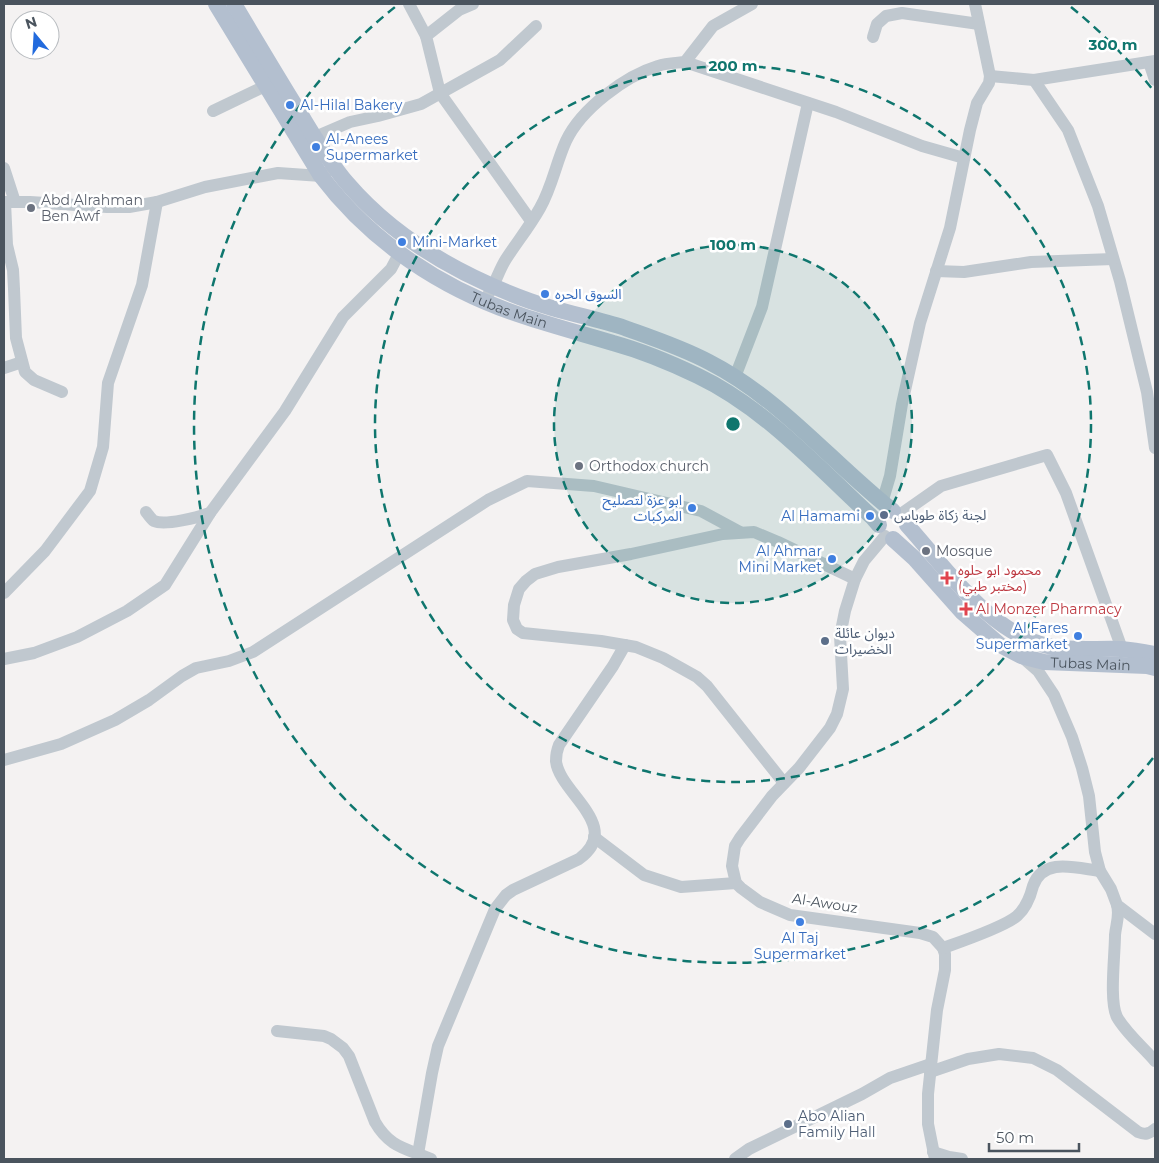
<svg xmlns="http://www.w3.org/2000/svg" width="1159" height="1163" font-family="Montserrat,'Noto Sans Arabic',sans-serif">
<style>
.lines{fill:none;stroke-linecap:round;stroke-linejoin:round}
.minor{stroke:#c0c8cf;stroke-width:12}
.major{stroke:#b3bfcf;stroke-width:16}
.ring{fill:none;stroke:#0f766e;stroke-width:2.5;stroke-dasharray:9 6}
.shop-dot{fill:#3f7fe0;stroke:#fff;stroke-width:2}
.worship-dot{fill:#6b7280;stroke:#fff;stroke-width:2}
.service-dot{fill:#5c6f8a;stroke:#fff;stroke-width:2}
.health-dot{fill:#e0444e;stroke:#fff;stroke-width:2}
.labels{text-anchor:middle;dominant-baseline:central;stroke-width:5;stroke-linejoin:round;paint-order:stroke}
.shop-label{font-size:14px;fill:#366cbe;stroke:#fff;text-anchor:start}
.worship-label{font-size:14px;fill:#5b616d;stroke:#fff;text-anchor:start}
.street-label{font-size:14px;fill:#4a545e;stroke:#fff}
.service-label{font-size:14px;fill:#4e5e75;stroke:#fff;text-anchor:start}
.health-label{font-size:14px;fill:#be3a42;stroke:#fff;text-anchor:start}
.centre{fill:#0f766e;stroke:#fff;stroke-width:2.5}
.ring-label{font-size:15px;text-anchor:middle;font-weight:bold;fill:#0f766e;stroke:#fff;stroke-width:5;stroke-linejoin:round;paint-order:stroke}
</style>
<rect width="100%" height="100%" fill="#f4f2f2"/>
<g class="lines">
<g class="minor">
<polyline points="409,4 426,36"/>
<polyline points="473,4 459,10 426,36 440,93 531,221"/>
<polyline points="873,37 877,24 886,16 902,13 979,24"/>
<polyline points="685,62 836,112 922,146 964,158"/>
<polyline points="1149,62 1155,80"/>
<polyline points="990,76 1034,80 1155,61"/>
<polyline points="1034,80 1068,130 1098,206 1120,281 1147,392 1155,448"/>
<polyline points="213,111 265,86"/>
<polyline points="315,137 350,122 378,116 421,104 500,60 536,26"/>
<polyline points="4,168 15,202"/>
<polyline points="4,202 30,202 107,207 129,207 157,202 205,187 278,173 321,176 326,173"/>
<polyline points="5,202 7,245 13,270 14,289 16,338 25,372 34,380 62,392"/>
<polyline points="936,271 964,272 1031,262 1113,259"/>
<path d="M489,293C496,282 499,270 506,259C517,242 530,226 540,208C552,187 556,163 566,141C581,109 625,76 658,66C666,63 676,63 685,62L713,26L752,4"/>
<polyline points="4,368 22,362"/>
<polyline points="735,377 762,307 808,103"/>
<polyline points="882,503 890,476 902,404 920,323 950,228 970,130 977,103 989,83 990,76 975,4"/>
<path d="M146,512C148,514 151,519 154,521C165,526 199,517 210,513"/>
<polyline points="901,514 941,486 1047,455 1066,493 1122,649"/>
<polyline points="885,536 864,561 855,579 845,611 840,636 843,689 837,714 830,728 799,768 772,796 740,838 735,846 732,866 736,883 741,888 760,902 790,915 920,933 933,937 943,948 945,954 945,970 937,1010 928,1094 928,1124 935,1159"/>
<polyline points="4,593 45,551 90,491 103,447 108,383 142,285 157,202"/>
<polyline points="1022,657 1038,671 1054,695 1072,737 1082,768 1089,796 1095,852 1100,871 1111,889 1117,905 1155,934"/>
<polyline points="4,659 34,653 77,637 127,611 165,585 210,513 285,411 343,317 391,269 399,254"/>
<polyline points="4,760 61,744 115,720 149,700 182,676 196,668 229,661 253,652 488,500 527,481 594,486 701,511 740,532"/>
<polyline points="784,783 707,686 697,677 663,658 636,647 601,641 523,633 517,629 513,620 514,605 519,589 526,581 535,574 558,567 631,554 723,534 754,532 778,542 855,579"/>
<polyline points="594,837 644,875 681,887 736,883"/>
<path d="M1117,905C1120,916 1116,924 1115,935C1115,955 1109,1001 1117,1017C1126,1033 1143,1047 1155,1061"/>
<path d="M943,948C960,942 1004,927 1017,916C1026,908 1030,898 1033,886C1043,857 1076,868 1100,871"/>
<path d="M277,1031L324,1036L331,1039L343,1048L349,1056L375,1122C390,1148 406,1148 431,1159"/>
<path d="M930,1072L968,1059L999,1054L1033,1058L1057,1070L1138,1132C1145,1135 1149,1134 1155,1129"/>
<polyline points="933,1152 949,1157 962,1159"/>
<path d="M418,1154L432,1073L438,1046L495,909L506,895L513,890L579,859C624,826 559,793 556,761C556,755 557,750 559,745L613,666L625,645"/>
<polyline points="735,1159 749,1149 862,1094 890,1078 931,1064"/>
</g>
<g class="major">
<path id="s1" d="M216,4L321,176C372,243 443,290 523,316C553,326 583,334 613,343C642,351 671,363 698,376C765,408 819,468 873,518L879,525"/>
<path d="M234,4C256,41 278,78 301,115C315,138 329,162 347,183C395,239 461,276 530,301C561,312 594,318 625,328C653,338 683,348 709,362C781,399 831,462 893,511"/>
<path d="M907,525C946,568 992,637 1053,647C1075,651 1099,648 1121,649C1133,650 1144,652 1155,654"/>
<path id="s2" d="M893,539L914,558L962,612L1000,645L1021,656L1044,662L1147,666L1155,668"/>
</g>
</g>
<circle cx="733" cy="424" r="179" fill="#0f766e" fill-opacity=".12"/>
<g class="ring">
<circle cx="733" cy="424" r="179"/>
<circle cx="733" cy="424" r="358"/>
<path d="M1153 758A537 537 0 1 1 395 7M1071 7A537 537 0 0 1 1153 90"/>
</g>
<g class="shop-dot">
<circle cx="290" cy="105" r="5"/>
<circle cx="316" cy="147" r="5"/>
<circle cx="402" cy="242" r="5"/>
<circle cx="545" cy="294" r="5"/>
<circle cx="692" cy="508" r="5"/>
<circle cx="870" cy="516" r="5"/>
<circle cx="832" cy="559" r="5"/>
<circle cx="1078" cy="636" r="5"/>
<circle cx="800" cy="922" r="5"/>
</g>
<g class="worship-dot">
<circle cx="31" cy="208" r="5"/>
<circle cx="579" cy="466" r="5"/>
<circle cx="926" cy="551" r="5"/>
</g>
<g class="service-dot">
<circle cx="884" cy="515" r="5"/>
<circle cx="825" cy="641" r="5"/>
<circle cx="788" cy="1124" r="5"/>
</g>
<g class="health-dot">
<path d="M944.5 570.5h5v5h5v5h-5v5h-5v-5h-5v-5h5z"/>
<path d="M963.5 601.5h5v5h5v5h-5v5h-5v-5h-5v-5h5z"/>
</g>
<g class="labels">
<g class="shop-label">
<text x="300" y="105">Al-Hilal Bakery</text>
<text x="326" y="139">Al-Anees<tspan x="326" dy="16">Supermarket</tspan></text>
<text x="412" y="242">Mini-Market</text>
<text x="555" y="294">السوق الحره</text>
<text x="682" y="500" text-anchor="end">ابو عزة لتصليح<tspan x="682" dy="16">المركبات</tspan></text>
<text x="860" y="516" text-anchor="end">Al Hamami</text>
<text x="822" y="551" text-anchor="end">Al Ahmar<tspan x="822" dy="16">Mini Market</tspan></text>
<text x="1068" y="628" text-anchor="end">Al Fares<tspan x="1068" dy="16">Supermarket</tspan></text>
<text x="800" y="938" text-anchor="middle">Al Taj<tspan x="800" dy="16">Supermarket</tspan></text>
</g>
<g class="worship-label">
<text x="41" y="200">Abd Alrahman<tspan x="41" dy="16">Ben Awf</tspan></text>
<text x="589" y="466">Orthodox church</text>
<text x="936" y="551">Mosque</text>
</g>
<g class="street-label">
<text stroke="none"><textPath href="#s1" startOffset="436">Tubas Main</textPath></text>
<text stroke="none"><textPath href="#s2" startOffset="245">Tubas Main</textPath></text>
<text transform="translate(825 903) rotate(9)">Al-Awouz</text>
</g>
<g class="service-label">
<text x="894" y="515">لجنة زكاة طوباس</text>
<text x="835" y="633">ديوان عائلة<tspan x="835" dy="16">الخضيرات</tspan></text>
<text x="798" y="1116">Abo Alian<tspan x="798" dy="16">Family Hall</tspan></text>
</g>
<g class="health-label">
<text x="958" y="570">محمود ابو حلوه<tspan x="958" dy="16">(مختبر طبي)</tspan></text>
<text x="976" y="609">Al Monzer Pharmacy</text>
</g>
</g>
<circle cx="733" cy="424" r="8" class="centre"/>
<g class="ring-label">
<text x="1113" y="50">300 m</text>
<text x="733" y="71">200 m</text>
<text x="733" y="250">100 m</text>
</g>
<rect width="1159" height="1163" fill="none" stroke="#4a545e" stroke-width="10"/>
<g transform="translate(35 35) rotate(342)"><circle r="24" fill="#ffffff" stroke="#b7bbbf"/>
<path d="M0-4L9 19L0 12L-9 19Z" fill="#226add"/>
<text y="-8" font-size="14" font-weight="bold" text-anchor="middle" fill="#4a545e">N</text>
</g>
<path d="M989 1143v8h90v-8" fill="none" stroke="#4a545e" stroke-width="2.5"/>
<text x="996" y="1143" font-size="15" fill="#4a545e" stroke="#ffffff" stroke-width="4" paint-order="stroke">50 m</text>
</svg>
